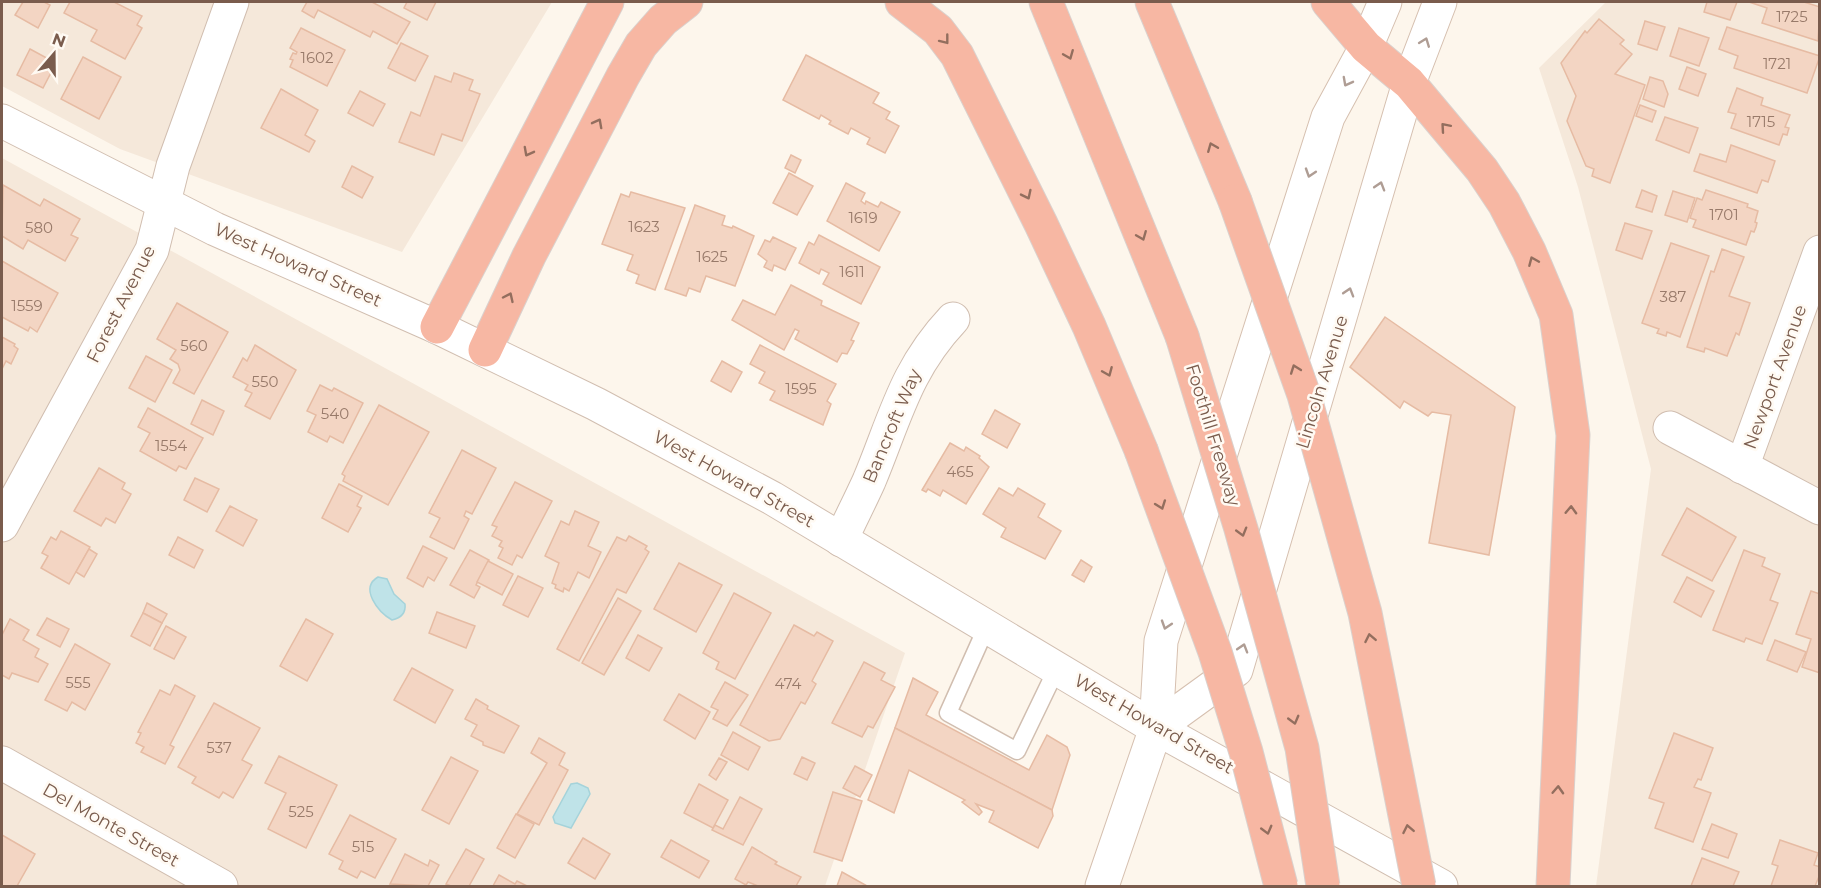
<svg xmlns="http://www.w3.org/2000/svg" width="1821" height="888" font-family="Montserrat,sans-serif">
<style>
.residential{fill:#f5e8da}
.water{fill:#bfe3e8;stroke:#a5d3da;stroke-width:1.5}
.building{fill:#f3d5c3;stroke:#e6bba3;stroke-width:1.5}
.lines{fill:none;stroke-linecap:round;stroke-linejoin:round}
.service-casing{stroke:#d1beb0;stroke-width:19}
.minor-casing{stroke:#d1beb0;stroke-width:35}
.tertiary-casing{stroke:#d1beb0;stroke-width:35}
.secondary-casing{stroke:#d6c0b0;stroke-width:35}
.motorway-casing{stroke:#dad1cd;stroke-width:35}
.service{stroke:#fff;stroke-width:16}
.minor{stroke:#fff;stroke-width:33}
.tertiary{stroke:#fff;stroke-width:33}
.secondary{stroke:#fff;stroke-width:33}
.motorway{stroke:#f7b7a3;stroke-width:33}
.motorway-bridge-casing{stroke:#dad1cd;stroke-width:35;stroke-linecap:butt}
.motorway-bridge{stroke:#f7b7a3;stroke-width:33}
.oneway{stroke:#936e5e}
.oneway2{stroke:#af9d94}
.labels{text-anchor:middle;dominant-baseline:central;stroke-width:5;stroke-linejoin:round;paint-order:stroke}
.number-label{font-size:15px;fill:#987a6a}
.street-label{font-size:18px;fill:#7a5c4d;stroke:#fffaf3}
</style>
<rect width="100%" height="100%" fill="#fdf6ec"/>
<g class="residential">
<polygon points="2,2 552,2 402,252 120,149 2,86"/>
<polygon points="1606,2 1819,2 1819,886 1596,886 1651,469 1578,187 1539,68"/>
<polygon points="2,158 905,653 825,886 2,886"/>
</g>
<g class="water">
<path d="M378,577L387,579L394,594L405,604C406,613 401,618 392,620C378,612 359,588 378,577Z"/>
<polygon points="577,783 588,788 590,794 571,828 555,823 553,817 571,784"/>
</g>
<g class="building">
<polygon points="23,2 44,2 50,5 38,28 15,15"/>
<polygon points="70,2 114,2 142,16 137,25 142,28 125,59 91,41 97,30 64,13"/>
<polygon points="307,2 372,2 410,22 397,44 373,31 370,37 318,10 314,18 302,11"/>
<polygon points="407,2 436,2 427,20 404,8"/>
<polygon points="1707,2 1737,2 1730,20 1704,12"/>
<polygon points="1749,2 1804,2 1820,7 1818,41 1762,23 1767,8"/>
<polygon points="1599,19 1624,40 1620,44 1632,54 1615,74 1645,85 1610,183 1592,176 1594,169 1586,166 1567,121 1576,96 1561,63 1585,31 1587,33"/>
<polygon points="1645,21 1665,27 1657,50 1638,44"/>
<polygon points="1727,27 1820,56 1807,93 1734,68 1738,56 1719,49"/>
<polygon points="301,28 345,50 327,86 290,67 293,60 290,59 293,53 296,54 297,52 290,48"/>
<polygon points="1679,28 1709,38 1699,66 1670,56"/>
<polygon points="401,43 428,56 415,81 388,68"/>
<polygon points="30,49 56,63 43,88 17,75"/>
<polygon points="806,55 879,93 873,103 890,112 886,119 899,126 885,153 867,144 870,138 851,128 848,134 829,124 831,121 821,115 819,119 783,100"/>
<polygon points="83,57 121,77 99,119 61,99"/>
<polygon points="1687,67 1706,74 1698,96 1679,89"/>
<polygon points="454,73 473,80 469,90 480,94 462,141 442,134 434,155 399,142 411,112 420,116 435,76 451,82"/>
<polygon points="1650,77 1663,81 1668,94 1664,107 1643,99"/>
<polygon points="1737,88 1763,98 1761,105 1790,115 1785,127 1789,128 1787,135 1783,134 1779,145 1731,128 1736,114 1728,112"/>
<polygon points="281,89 318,110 305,135 315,141 309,152 261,128"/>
<polygon points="360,91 385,104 373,126 348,113"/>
<polygon points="1640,105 1656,111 1652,122 1636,116"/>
<polygon points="1665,117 1698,128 1689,153 1656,140"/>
<polygon points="1731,145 1775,161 1768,182 1762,180 1757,193 1694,171 1700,154 1726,162"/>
<polygon points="791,155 801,160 795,173 785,168"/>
<polygon points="352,166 373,177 362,198 342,187"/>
<polygon points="789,173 813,186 797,215 773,203"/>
<polygon points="846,183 865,193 861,201 865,204 866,201 878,207 881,202 900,212 879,251 827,221"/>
<polygon points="3,185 40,206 44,199 80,219 71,235 78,238 65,261 28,240 23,249 2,236"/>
<polygon points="1642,190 1657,196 1652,212 1636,207"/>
<polygon points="1706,190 1748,204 1747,207 1758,211 1755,222 1757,223 1756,227 1754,232 1751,231 1746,245 1693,227 1696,220 1690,218 1697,198 1702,200"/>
<polygon points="1673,191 1695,198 1687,222 1665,215"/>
<polygon points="631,192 685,208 655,290 636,283 639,275 627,270 633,255 602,244 621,194 629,197"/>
<polygon points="695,205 725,216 722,225 732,228 733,226 754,236 735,286 706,276 700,292 689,288 686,296 665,289"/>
<polygon points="1625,223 1652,231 1642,259 1616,250"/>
<polygon points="819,235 880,267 861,304 823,284 829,273 821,269 819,274 799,263 809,242 814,245"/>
<polygon points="773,237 796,248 785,270 774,265 772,271 764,267 767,261 758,254 765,240 770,242"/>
<polygon points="1671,243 1709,256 1680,337 1667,332 1666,336 1657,333 1659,329 1642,323"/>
<polygon points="1722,249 1744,257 1729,296 1750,303 1739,335 1736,333 1727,356 1705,348 1704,352 1687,347 1711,271 1714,272"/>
<polygon points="2,261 58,293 37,332 30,327 28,331 2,317"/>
<polygon points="791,285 822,301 821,305 859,323 851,340 854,341 847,354 842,353 837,362 795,339 799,331 795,329 784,350 732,320 743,300 775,315"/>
<polygon points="177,303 228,332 194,394 173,383 180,370 178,364 170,359 176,350 157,339"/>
<polygon points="1385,317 1515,407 1489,555 1429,543 1451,415 1432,412 1428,416 1404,401 1400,408 1350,367"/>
<polygon points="2,337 15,344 14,346 18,349 11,364 6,361 2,369"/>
<polygon points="255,345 296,370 270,419 245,406 252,393 245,390 248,385 233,377 243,358 247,361"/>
<polygon points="760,345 836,384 827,401 831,404 823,425 770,400 775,391 759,383 765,372 750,364"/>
<polygon points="146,356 172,370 155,402 129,388"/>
<polygon points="722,361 742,372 731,392 711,381"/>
<polygon points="320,385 332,391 334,388 363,403 343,443 330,436 327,442 308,432 316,415 307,411"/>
<polygon points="202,400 224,411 213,435 191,424"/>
<polygon points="379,405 429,432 388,505 343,481 345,476 342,474"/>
<polygon points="148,408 203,438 186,469 179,466 176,471 140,451 150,433 138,427"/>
<polygon points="995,410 1020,424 1007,448 982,434"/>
<polygon points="950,443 964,451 966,447 980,456 979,458 989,467 966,504 943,490 940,496 928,489 926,492 922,490"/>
<polygon points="462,450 496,468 472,514 466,511 464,516 469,519 454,549 430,537 440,518 429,513"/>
<polygon points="99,468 125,483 122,489 131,494 115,523 106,518 101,526 74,511"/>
<polygon points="195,478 219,489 207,512 184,500"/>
<polygon points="515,482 552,501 522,558 517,555 512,565 498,558 503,548 499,546 502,541 492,536 497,527 492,525"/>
<polygon points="339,484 362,496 357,506 361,508 348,532 322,518"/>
<polygon points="999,488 1013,496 1018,488 1045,504 1038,517 1061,531 1045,559 1001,537 1006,528 983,514"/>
<polygon points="230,506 257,520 243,546 216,531"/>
<polygon points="1687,508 1736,537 1712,581 1662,555"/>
<polygon points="575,511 599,522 588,546 601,552 589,578 578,572 569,591 564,588 563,592 555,588 556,585 552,583 559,563 545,556 561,521 569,525"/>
<polygon points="61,531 90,547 69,584 41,568 48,556 42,553 51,537 56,540"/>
<polygon points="629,536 647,546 645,549 649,552 626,593 617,589 579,661 557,649 617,537 626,541"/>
<polygon points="178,537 203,550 194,568 169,555"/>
<polygon points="423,546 447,558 434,581 428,577 423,587 407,578"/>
<polygon points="89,549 97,554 84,577 76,572"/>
<polygon points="470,550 489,560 476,585 480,587 474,598 450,585"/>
<polygon points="1744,550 1765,558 1762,566 1780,574 1770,600 1778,603 1762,644 1746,638 1744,642 1713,630"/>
<polygon points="1081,560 1092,567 1084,582 1072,575"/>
<polygon points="488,561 513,574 502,595 477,582"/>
<polygon points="679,563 722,585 696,632 654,609"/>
<polygon points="518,576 543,588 528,617 503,605"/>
<polygon points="1687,577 1714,591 1701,617 1674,602"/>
<polygon points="1811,591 1820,594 1820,673 1802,667 1811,639 1796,634"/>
<polygon points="734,593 771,613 735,679 716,669 719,662 703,653"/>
<polygon points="618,598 641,611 604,675 582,663"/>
<polygon points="147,603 167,614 162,623 143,613"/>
<polygon points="437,612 475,626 466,648 429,633"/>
<polygon points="143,613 162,623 150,646 131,636"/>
<polygon points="47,618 69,629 60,647 37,635"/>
<polygon points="10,619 29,630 23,640 39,649 35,657 48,664 38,682 12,673 9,679 2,675 2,635"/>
<polygon points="306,619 333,634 307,681 280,666"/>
<polygon points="794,625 814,636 817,632 833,641 812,681 816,684 805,704 801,702 780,739 769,741 740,725"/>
<polygon points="166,626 186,637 174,659 154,649"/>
<polygon points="638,635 662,648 649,671 626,658"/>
<polygon points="1775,640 1806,652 1797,672 1767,660"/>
<polygon points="75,644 110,664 85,710 72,702 67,711 45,700"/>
<polygon points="864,662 885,673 881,680 895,687 873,728 868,726 862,737 832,723"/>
<polygon points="412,668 453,690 435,723 394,700"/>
<polygon points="913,678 938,692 926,715 1029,770 1047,735 1067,747 1070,755 1052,810 895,728"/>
<polygon points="725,682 748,695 727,726 713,719 718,710 711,707"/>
<polygon points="175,685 195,696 170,745 174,747 165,764 141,752 144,747 136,743 141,733 138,732 160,690 170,695"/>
<polygon points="679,694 710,712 695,739 664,720"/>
<polygon points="476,699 488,706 487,709 519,726 504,753 483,745 483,742 471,736 477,725 465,719"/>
<polygon points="214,703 260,728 242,760 252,765 233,798 223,792 219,798 192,783 196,777 178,767"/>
<polygon points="895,728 1052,810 1053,816 1038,848 989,822 994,811 976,804 982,812 979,815 962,802 965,800 909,770 894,813 868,800"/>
<polygon points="733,732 760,747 748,770 721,755"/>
<polygon points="1674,733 1713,748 1701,780 1698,779 1694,787 1711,793 1693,842 1655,828 1664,803 1649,798"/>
<polygon points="539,738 565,753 559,765 568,770 539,825 517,814 547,763 531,753"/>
<polygon points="279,756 337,785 306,848 268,829 286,793 265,783"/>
<polygon points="451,757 478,771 449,824 422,810"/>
<polygon points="802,757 815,763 807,780 794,774"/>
<polygon points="719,758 727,762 716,780 709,775"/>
<polygon points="855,766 872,775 860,797 843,788"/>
<polygon points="699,784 728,800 713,828 684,813"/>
<polygon points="833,792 862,801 842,861 814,852"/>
<polygon points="740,797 762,809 743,845 712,830 715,825 723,829"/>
<polygon points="516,814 534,824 515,858 497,848"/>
<polygon points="350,815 396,839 375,878 361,871 357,878 339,869 343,861 329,854"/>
<polygon points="1712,824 1737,834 1728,858 1702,849"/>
<polygon points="2,835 35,854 17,886 2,886"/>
<polygon points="583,838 610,854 595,879 568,863"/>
<polygon points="671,840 709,861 699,878 661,857"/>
<polygon points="1780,840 1818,853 1814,865 1820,867 1820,874 1815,886 1771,886 1778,866 1772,864"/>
<polygon points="752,847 777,862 775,864 801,877 796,886 758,886 748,882 746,885 735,879"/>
<polygon points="466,849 484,859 469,886 451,886 446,884"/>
<polygon points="405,854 428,866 430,860 439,865 428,886 390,884"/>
<polygon points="1702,858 1739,872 1733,886 1691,886"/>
<polygon points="842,872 867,886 870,886 837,886"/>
<polygon points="499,875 515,884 517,881 527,886 493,886"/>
</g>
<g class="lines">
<g class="service-casing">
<polyline id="service" points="987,626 948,713 1017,751 1057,668"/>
</g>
<g class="minor-casing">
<g id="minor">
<polyline points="2,121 215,229 437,327"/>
<polyline points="1670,428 1820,508"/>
<polyline points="1742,467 1820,252"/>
<polyline points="2,525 152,250 173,166 232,2"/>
<path d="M841,540C850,520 860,501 869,481C895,419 905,370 953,319"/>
<polyline points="1156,728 1441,886"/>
<polyline points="2,763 221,886"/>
</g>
</g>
<g class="tertiary-casing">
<polyline id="tertiary" points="437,327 596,404 772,498 1156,728"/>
</g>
<g class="secondary-casing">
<g id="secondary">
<polyline points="1156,728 1236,670 1409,83 1440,2"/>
<polyline points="1102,886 1156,728 1161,641 1328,117 1366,47 1385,2"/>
</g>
</g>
<g class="motorway-casing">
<g id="motorway">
<polyline points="902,2 938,30 957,55 1041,224 1089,326 1141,450"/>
<polyline points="1046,2 1182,336"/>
<polyline points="1152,2 1235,201"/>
<polyline points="1328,2 1366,47 1409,83 1482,170 1504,203 1529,251 1556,315 1573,435 1553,886"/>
<polyline points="437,327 607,2"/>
<polyline points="485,350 529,256 623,76 641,45 663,20 686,2"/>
</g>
</g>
<use href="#service" class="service"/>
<use href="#minor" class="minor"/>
<use href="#tertiary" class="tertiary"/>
<use href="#secondary" class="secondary"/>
<use href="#motorway" class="motorway"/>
<g class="motorway-bridge-casing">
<g id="motorway-bridge">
<polyline points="1235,201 1304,395 1365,613 1419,886"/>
<polyline points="1182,336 1241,529 1302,748 1323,886"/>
<polyline points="1141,450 1215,652 1246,752 1281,886"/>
</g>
</g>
<use href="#motorway-bridge" class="motorway-bridge"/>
</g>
<defs><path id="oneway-chevron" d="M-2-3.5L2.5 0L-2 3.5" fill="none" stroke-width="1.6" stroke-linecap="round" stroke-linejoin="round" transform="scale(1.5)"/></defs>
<g class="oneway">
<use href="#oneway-chevron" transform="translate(945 40) rotate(52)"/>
<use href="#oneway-chevron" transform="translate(1069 55) rotate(68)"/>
<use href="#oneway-chevron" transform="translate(598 123) rotate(-62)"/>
<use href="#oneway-chevron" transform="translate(1445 127) rotate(-131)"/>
<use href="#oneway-chevron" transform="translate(1212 147) rotate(-112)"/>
<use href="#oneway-chevron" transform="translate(528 152) rotate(118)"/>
<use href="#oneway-chevron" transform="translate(1027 195) rotate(64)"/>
<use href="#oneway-chevron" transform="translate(1142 236) rotate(68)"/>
<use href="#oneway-chevron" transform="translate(1533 261) rotate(-113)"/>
<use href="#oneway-chevron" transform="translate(509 297) rotate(-65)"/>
<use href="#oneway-chevron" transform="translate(1295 369) rotate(-110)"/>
<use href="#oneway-chevron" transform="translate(1108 372) rotate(67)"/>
<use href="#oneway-chevron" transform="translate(1161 505) rotate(70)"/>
<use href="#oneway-chevron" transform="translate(1571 510) rotate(-88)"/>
<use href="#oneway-chevron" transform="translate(1242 532) rotate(74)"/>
<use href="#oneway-chevron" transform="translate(1370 638) rotate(-101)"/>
<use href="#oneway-chevron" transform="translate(1294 720) rotate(75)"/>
<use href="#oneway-chevron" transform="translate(1558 790) rotate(-87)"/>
<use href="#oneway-chevron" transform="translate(1408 829) rotate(-101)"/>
<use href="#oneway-chevron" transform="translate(1267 830) rotate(75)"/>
</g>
<g class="oneway2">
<use href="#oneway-chevron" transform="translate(1425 42) rotate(-69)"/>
<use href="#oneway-chevron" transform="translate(1347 82) rotate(118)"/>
<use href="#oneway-chevron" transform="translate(1310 173) rotate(108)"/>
<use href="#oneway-chevron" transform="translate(1380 186) rotate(-73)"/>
<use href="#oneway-chevron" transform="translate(1349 292) rotate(-73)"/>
<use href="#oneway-chevron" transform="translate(1166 625) rotate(108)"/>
<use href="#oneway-chevron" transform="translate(1243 648) rotate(-73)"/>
</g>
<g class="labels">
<g class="number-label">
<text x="1792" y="16">1725</text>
<text x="317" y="57">1602</text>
<text x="1777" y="63">1721</text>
<text x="1761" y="121">1715</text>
<text x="1724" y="214">1701</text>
<text x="863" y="217">1619</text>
<text x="644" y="226">1623</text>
<text x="39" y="227">580</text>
<text x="712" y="256">1625</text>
<text x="852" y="271">1611</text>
<text x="1673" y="296">387</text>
<text x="27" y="305">1559</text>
<text x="194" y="345">560</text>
<text x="265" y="381">550</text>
<text x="801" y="388">1595</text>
<text x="335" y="413">540</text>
<text x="171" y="445">1554</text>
<text x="960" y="471">465</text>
<text x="78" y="682">555</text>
<text x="788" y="683">474</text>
<text x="219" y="747">537</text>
<text x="301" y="811">525</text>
<text x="363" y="846">515</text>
</g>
<g class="street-label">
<text transform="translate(298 265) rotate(24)">West Howard Street</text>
<text transform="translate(121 304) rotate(-63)">Forest Avenue</text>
<text transform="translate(1775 377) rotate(-70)">Newport Avenue</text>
<text transform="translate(1322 382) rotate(-73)">Lincoln Avenue</text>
<text transform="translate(892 426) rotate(-67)">Bancroft Way</text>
<text transform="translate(1213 435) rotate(73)">Foothill Freeway</text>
<text transform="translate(734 479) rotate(29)">West Howard Street</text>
<text transform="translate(1154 724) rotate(30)">West Howard Street</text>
<text transform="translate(111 825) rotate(29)">Del Monte Street</text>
</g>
</g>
<rect width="1821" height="888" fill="none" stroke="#7a5c4d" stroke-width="6"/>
<g transform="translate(54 54) rotate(20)" stroke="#fffaf3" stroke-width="4.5" paint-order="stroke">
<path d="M0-4.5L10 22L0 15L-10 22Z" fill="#7a5c4d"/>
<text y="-9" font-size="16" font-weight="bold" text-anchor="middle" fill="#7a5c4d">N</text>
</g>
</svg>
